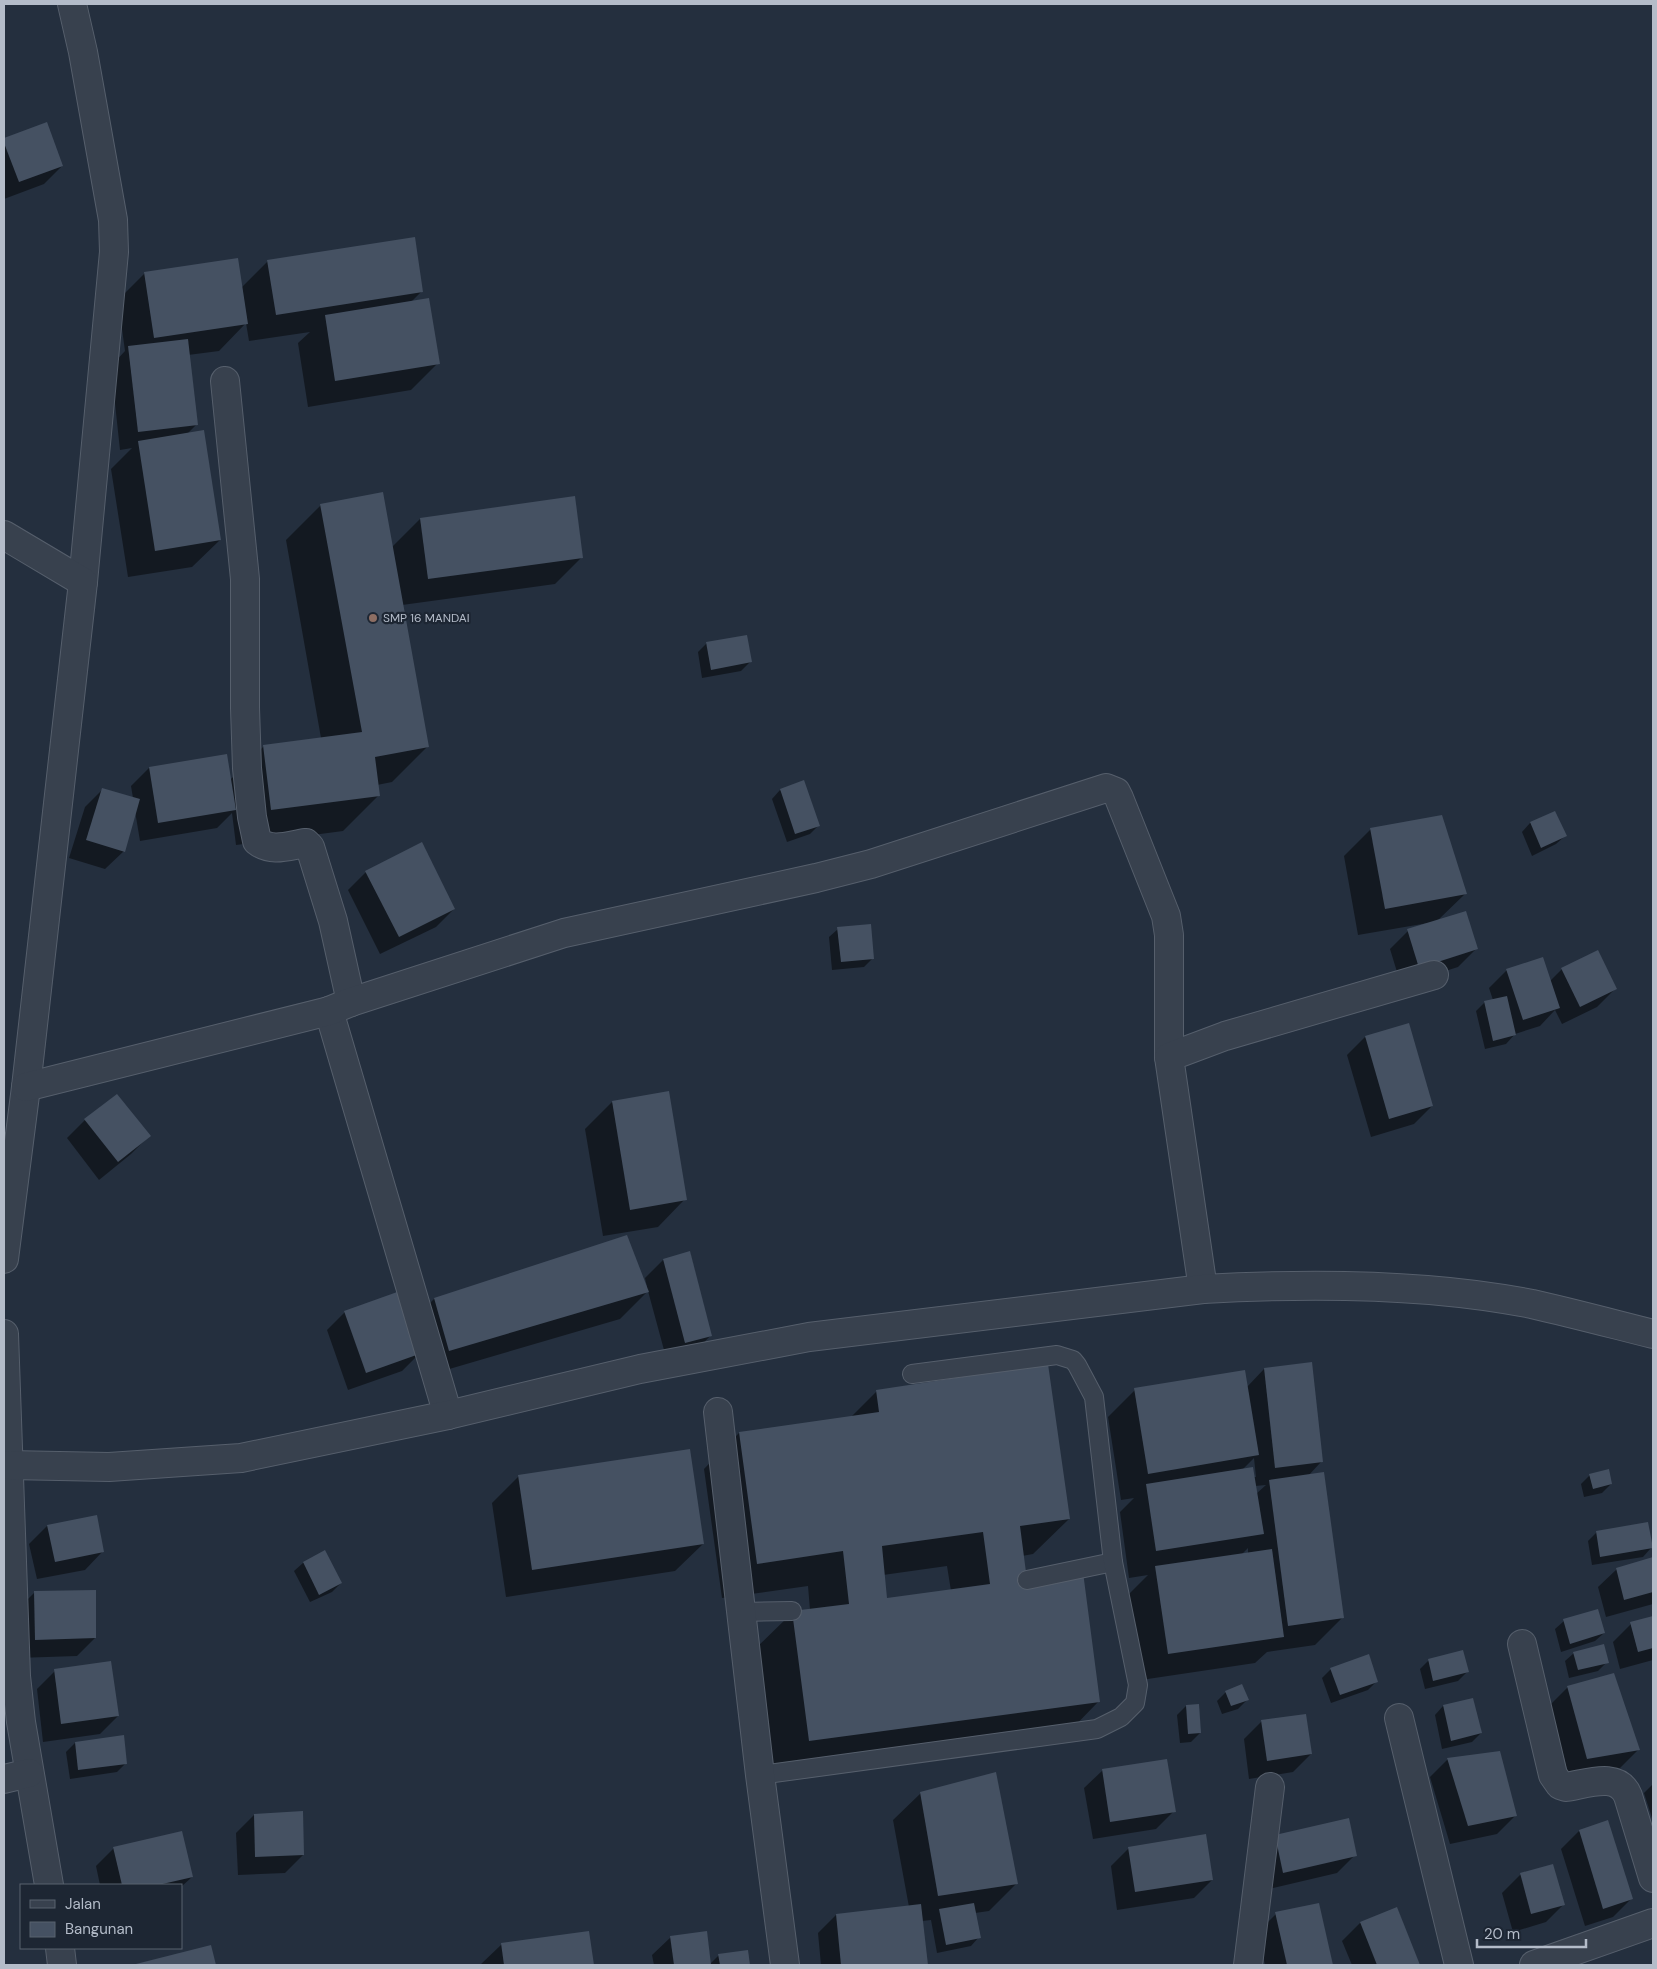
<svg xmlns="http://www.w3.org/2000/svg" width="1657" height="1969" font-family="'DM Sans',sans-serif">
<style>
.shadow{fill:#0007;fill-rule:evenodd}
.building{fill:#455162;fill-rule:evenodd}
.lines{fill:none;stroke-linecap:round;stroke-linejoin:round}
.service-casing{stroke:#565f6c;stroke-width:20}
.minor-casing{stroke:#565f6c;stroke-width:30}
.service{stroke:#38414e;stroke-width:18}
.minor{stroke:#38414e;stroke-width:28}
.education-dot{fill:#8d6e63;stroke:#1d2633;stroke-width:2}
.labels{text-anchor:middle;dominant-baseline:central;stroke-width:4.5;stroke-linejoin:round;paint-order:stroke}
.poi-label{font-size:12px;fill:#b4bcc9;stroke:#1d2633;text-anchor:start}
</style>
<rect width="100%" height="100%" fill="#242f3e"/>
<g class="shadow">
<polygon points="46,123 62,166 44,184 4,199 4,140"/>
<polygon points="268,261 422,291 411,302 438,363 411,390 308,407 298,343 310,332 249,341 246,323 219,351 188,355 196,425 187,434 220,540 192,567 128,577 111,469 132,448 120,450 111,366 125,351 118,300 145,273 241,288"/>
<polygon points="321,505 391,548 420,519 582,557 555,584 402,605 427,747 392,782 377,785 378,796 343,831 236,845 232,813 217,828 140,841 135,811 124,851 105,869 69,858 85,807 103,789 133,798 131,786 149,768 230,780 264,746 321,738 286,540"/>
<polygon points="707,643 750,662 741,671 702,678 698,652"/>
<polygon points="780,790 819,825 810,834 787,842 772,799"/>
<polygon points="1554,812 1565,836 1556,844 1532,856 1522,832 1530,823"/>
<polygon points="1371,829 1465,894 1437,921 1476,949 1458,967 1401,985 1390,949 1408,931 1428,924 1428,923 1358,935 1344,856"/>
<polygon points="366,872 454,909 436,927 380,954 348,890"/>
<polygon points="838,929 873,958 864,967 832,970 829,937"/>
<polygon points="1562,969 1615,989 1597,1007 1562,1024 1555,1010 1540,1026 1515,1034 1506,1044 1485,1049 1476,1011 1485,1002 1493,1000 1489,988 1507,970 1550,981"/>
<polygon points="1365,1037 1432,1106 1414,1124 1371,1137 1347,1055"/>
<polygon points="117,1095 149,1136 131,1154 99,1180 67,1138 85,1120"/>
<polygon points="612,1102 685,1199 658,1227 603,1236 585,1129"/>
<polygon points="690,1253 711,1335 693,1354 667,1361 648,1291 620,1319 422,1377 416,1357 402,1371 348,1390 327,1330 345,1312 410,1323 434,1299 645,1287 647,1287 645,1278 663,1260"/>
<path d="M1264,1369L1321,1462L1308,1476L1342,1618L1315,1645L1267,1652L1255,1663L1141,1680L1128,1595L1148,1575L1129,1578L1120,1512L1134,1498L1121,1500L1108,1417L1135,1390L1247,1387ZM1254,1458L1256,1477H1254L1242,1470ZM1266,1485L1256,1494L1255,1486ZM1248,1548V1554L1241,1555Z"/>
<path d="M877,1391L1069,1519L1033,1554L1022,1556L1026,1581L1099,1701L1064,1737L774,1775L757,1647L793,1612L810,1610L808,1586L722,1598L704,1469L739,1433L850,1418ZM947,1566L951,1591L886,1600L883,1575Z"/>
<polygon points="1590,1475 1611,1484 1602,1493 1584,1497 1581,1484"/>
<polygon points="519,1476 703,1544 675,1571 506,1597 492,1503"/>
<polygon points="96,1516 103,1551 85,1570 37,1579 29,1544 47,1526"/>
<polygon points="1597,1532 1651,1548 1643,1557 1592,1565 1588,1541"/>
<polygon points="325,1552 341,1583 332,1592 310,1602 294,1571 303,1563"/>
<polygon points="1653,1559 1653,1604 1606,1617 1598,1587 1617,1569"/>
<polygon points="35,1592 95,1638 77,1656 17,1658 16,1611"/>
<polygon points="1653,1618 1653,1660 1620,1669 1613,1642 1631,1624"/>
<polygon points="1564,1621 1604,1633 1595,1641 1561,1652 1555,1629"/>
<polygon points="1462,1652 1467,1672 1458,1681 1425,1689 1420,1669 1428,1661"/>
<polygon points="1574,1653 1607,1662 1598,1671 1569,1678 1565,1661"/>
<polygon points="1331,1669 1377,1681 1368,1690 1331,1703 1322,1678"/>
<polygon points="55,1671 118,1716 100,1734 43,1742 37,1689"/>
<polygon points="1568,1687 1638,1750 1620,1768 1569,1777 1550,1705"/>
<polygon points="1226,1692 1247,1700 1238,1709 1222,1714 1217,1701"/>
<polygon points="1186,1706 1200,1733 1191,1742 1180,1743 1177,1715"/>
<polygon points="1443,1706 1481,1733 1472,1742 1442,1749 1435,1715"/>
<polygon points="1262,1721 1311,1754 1293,1772 1249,1779 1244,1739"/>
<polygon points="75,1743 126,1763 117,1772 70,1779 66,1752"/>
<polygon points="1448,1759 1515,1816 1497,1834 1450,1844 1430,1777"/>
<polygon points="1103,1770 1174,1811 1156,1829 1093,1839 1084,1788"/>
<polygon points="1653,1784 1653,1821 1644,1793"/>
<polygon points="921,1793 1016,1884 989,1911 975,1913 979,1937 971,1946 937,1953 931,1920 922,1921 926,1965 821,1965 818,1933 836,1915 909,1907 893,1820"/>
<polygon points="254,1815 303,1855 285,1873 238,1875 236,1833"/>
<polygon points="1579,1831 1631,1899 1613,1917 1585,1926 1561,1849"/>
<polygon points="1275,1836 1355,1855 1337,1873 1265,1890"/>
<polygon points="114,1848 192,1877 181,1887 181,1885 100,1885 96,1866"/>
<polygon points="1129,1848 1212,1880 1194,1898 1117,1910 1111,1866"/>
<polygon points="1552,1865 1564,1904 1546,1922 1513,1932 1502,1893 1520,1875"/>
<polygon points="1318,1904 1332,1965 1265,1965 1258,1932 1276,1914"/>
<polygon points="1397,1908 1419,1965 1352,1965 1342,1941 1360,1923"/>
<polygon points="588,1932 593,1965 480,1965 502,1944"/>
<polygon points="671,1937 710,1964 719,1955 747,1951 749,1965 654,1965 652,1955"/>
<polygon points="210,1947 214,1965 134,1965"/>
</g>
<g class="building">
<polygon points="47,122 63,166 19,182 4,143 4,138"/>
<polygon points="415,237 423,292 276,315 267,260"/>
<polygon points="238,258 248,324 154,338 144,272"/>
<polygon points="429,298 440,364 335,381 325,315"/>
<polygon points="188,339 198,425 138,432 128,346"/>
<polygon points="204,430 221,540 155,551 138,441"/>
<polygon points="383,492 429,747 375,757 380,796 271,810 263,745 362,732 320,504"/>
<polygon points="575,496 583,558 428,579 420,518"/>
<polygon points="747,635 752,662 711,670 706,642"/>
<polygon points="227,754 236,810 158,823 149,767"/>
<polygon points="804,780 820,826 795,834 780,789"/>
<polygon points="102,788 140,799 125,852 86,840"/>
<polygon points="1555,811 1567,836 1541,848 1530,822"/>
<polygon points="1442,815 1467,894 1385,909 1370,828"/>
<polygon points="422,842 455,909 399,937 365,871"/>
<polygon points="1466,911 1478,949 1419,968 1407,929"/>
<polygon points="871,924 874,959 841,962 837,927"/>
<polygon points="1598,950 1617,989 1580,1007 1561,968"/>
<polygon points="1543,957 1560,1008 1523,1020 1506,969"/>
<polygon points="1507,996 1516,1035 1493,1041 1484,1001"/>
<polygon points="1409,1023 1433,1106 1389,1119 1365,1036"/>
<polygon points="669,1091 687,1200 630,1210 612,1101"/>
<polygon points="117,1094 151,1136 118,1162 84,1119"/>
<polygon points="627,1235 649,1292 449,1351 434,1298"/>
<polygon points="690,1251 712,1336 685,1343 663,1259"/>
<polygon points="400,1291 422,1353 366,1373 344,1311"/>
<polygon points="1312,1362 1323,1462 1275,1468 1264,1368"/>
<path d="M1048,1364L1070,1519L1020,1526L1027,1580L1083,1572L1100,1702L809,1741L792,1611L849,1604L843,1551L757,1564L739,1432L879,1412L876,1390ZM983,1532L990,1584L887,1598L882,1546Z"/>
<polygon points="1245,1370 1259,1455 1148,1474 1134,1388"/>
<polygon points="690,1449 704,1544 532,1570 518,1475"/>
<polygon points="1253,1467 1264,1534 1156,1551 1146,1484"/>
<polygon points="1609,1469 1612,1484 1593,1489 1589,1474"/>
<polygon points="1324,1472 1344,1618 1288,1626 1269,1480"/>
<polygon points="97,1515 104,1552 55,1562 47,1525"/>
<polygon points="1648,1522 1653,1548 1600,1557 1596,1531"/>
<polygon points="1272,1549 1284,1637 1168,1654 1155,1566"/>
<polygon points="325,1550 342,1583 319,1595 303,1562"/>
<polygon points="1653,1557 1653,1592 1624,1600 1616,1568"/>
<polygon points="96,1590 96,1638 35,1640 34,1591"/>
<polygon points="1598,1609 1605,1633 1570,1644 1563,1619"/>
<polygon points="1653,1616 1653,1648 1638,1652 1630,1622"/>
<polygon points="1604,1644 1609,1663 1578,1670 1573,1652"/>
<polygon points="1463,1650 1469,1672 1433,1681 1428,1659"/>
<polygon points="1369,1654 1378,1682 1340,1695 1330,1668"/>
<polygon points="111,1661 119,1716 61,1724 54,1669"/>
<polygon points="1614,1673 1640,1750 1587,1759 1567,1686"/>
<polygon points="1242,1684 1249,1700 1231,1706 1225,1691"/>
<polygon points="1473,1698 1482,1733 1451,1741 1443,1705"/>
<polygon points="1199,1704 1201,1733 1188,1734 1186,1705"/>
<polygon points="1306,1714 1312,1754 1267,1761 1261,1720"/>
<polygon points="124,1735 127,1764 78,1770 75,1742"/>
<polygon points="1500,1751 1517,1816 1468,1826 1447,1758"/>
<polygon points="1167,1759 1176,1812 1110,1822 1102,1769"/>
<polygon points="996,1772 1018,1884 938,1896 920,1792"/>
<polygon points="303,1811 304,1855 255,1857 254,1814"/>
<polygon points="1349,1818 1357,1856 1283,1873 1275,1835"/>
<polygon points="1608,1820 1633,1899 1603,1909 1579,1830"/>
<polygon points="182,1831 193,1877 158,1885 122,1885 113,1847"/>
<polygon points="1206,1834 1213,1880 1135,1892 1128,1847"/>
<polygon points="1553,1864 1565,1905 1531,1914 1520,1873"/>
<polygon points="974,1903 981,1938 946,1945 939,1909"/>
<polygon points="1319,1903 1333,1965 1287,1965 1275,1912"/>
<polygon points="921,1904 928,1965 841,1965 836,1914"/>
<polygon points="1397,1907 1420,1965 1377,1965 1360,1922"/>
<polygon points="589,1931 594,1965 504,1965 501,1943"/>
<polygon points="707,1931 711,1965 674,1965 670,1936"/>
<polygon points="211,1945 216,1965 132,1965"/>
<polygon points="748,1950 750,1965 720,1965 718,1954"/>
</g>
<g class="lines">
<g class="service-casing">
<g id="service">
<polyline points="1027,1580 1113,1562"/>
<polyline points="741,1612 792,1611"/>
<polyline points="760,1775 1097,1729 1121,1717 1135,1703 1138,1685 1113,1562 1094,1397 1077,1365 1073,1360 1057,1355 912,1374"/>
</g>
</g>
<g class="minor-casing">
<g id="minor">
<polyline points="72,4 83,52 113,220 114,252 83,582"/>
<path d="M225,381L245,579V708L247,768L252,817L257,841C272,853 290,845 306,843L310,847L333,921L351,1002"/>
<polyline points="4,535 83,582 26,1087 4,1259"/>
<polyline points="329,1011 448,1415"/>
<polyline points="26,1087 329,1011 351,1002 564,933 816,878 871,864 1106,788 1116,792 1119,798 1166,916 1169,935 1169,1057"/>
<polyline points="1203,1289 1169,1057 1225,1036 1434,975"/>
<polyline points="4,1334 16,1676 21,1722 49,1885"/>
<polyline points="718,1412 760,1775 785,1965"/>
<path d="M9,1465L109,1467L241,1458L448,1415L640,1369L809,1337L1203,1289C1309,1283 1427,1283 1532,1304C1572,1313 1613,1324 1653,1334"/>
<path d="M1522,1644L1553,1775L1560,1785L1566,1787C1587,1784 1618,1771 1628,1796L1653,1878"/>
<polyline points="1399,1718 1459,1965"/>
<polyline points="4,1779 29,1773"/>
<polyline points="60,1948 62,1965"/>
<polyline points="1248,1965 1270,1787"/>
<polyline points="1534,1965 1653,1923"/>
</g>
</g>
<use href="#service" class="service"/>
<use href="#minor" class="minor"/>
</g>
<circle class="education-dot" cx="373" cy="618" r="5"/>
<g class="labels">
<g class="poi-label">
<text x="383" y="618">SMP 16 MANDAI</text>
</g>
</g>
<rect width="1657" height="1969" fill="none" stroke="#b4bcc9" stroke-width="10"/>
<rect x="20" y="1884" width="162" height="65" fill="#1d2633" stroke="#59626f"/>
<rect x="30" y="1900" width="25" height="8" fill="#38414e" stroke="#59626f"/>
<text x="65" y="1909" font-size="15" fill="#b4bcc9">Jalan</text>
<rect x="30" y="1922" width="25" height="15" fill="#455162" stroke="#59626f"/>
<text x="65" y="1934" font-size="15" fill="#b4bcc9">Bangunan</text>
<path d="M1477 1939v8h109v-8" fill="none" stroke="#b4bcc9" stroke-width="2.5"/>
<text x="1484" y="1939" font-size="15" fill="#b4bcc9" stroke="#1d2633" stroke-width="4" paint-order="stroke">20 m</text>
</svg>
